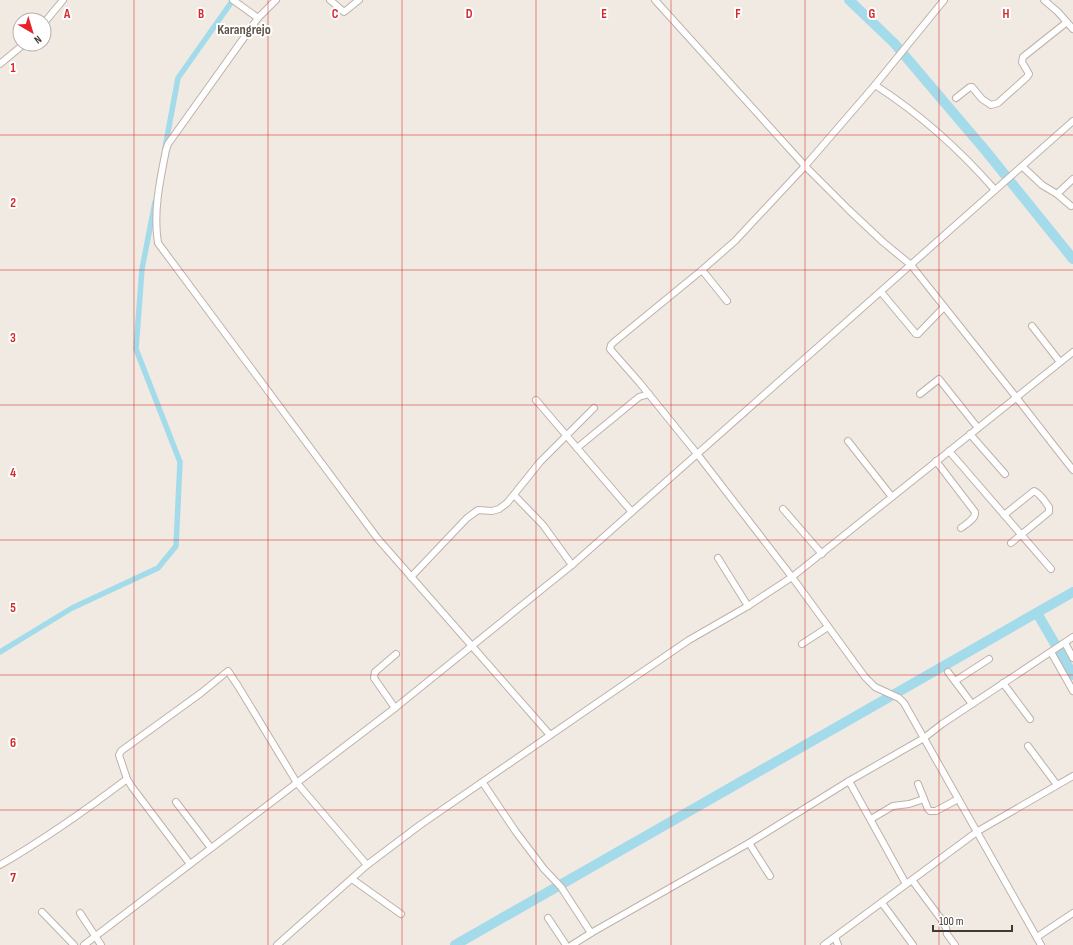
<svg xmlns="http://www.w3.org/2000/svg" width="1073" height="945" font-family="'Sofia Sans Condensed',sans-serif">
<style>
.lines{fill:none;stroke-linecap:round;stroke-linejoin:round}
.canal{stroke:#a3dbea;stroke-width:5.5}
.river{stroke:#a3dbea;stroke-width:10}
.minor-casing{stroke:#beb2aa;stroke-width:8}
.minor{stroke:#fff;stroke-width:6}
.grid{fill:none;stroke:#d62828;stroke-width:1;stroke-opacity:0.55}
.labels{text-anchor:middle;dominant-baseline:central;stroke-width:4;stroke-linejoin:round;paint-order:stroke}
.quarter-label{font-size:14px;font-weight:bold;fill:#63554c;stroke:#fff}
.grid-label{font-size:13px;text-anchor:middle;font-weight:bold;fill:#d62828;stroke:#fff;stroke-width:4;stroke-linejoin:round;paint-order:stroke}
</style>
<rect width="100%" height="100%" fill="#f0eae3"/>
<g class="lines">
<g class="canal">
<polyline points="165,148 178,78 233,0"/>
<polyline points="0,652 72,608 158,568 176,546 180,462 136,349 142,269 155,202"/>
</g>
<g class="river">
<polyline points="849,0 894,43 985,150 1073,259"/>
<polyline points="1037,613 1073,675"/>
<polyline points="455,945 1073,592"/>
</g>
<g class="minor-casing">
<g id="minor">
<polyline points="233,0 258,18"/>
<path d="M276,0L258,18L168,144L166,150C160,180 153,212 158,243L378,539L550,735"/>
<polyline points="330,0 344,12 359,0"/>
<polyline points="655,0 805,166 849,210 883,242 911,265 1016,397 1073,470"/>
<polyline points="944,0 875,85 805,166 735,241 702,270 614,342 611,345 610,349 639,382 698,455 792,577 865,677 875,687 899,698 904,703 1041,945"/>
<polyline points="1044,0 1058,12 1073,29"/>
<polyline points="44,23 63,0"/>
<polyline points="0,64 24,44"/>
<path d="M875,85C920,114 960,150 995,190"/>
<polyline points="956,98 970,87 972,87 982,99 991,105 998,103 1027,77 1029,74 1022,62 1023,57 1067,22"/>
<polyline points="1023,167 1042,185 1057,194 1071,206"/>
<polyline points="1057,194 1073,179"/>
<polyline points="702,270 727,301"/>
<polyline points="881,292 916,334 918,334 944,307"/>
<polyline points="1032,326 1060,362"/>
<polyline points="920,394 939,379 978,428"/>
<polyline points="536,400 631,511"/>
<polyline points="970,434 1005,474"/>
<polyline points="848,441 892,497"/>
<polyline points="577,448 639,397 649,394"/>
<polyline points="949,451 1051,569"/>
<path d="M936,461L975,512C976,519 966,524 961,528"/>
<polyline points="514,495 543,525 572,565"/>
<polyline points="783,509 822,554"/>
<path d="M1004,515L1034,491C1041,494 1045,502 1049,507V512L1011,543"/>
<polyline points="718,558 748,606"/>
<polyline points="411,577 467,518 478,510 492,511 499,509 507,503 540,462 594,408"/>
<polyline points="1065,643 1073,658"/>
<polyline points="802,644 828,627"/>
<polyline points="1051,652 1073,691"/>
<polyline points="948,672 972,704"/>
<polyline points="955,681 989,659"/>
<polyline points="1003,683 1030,719"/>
<polyline points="395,708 374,678 375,672 396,654"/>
<polyline points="1028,746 1057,785"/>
<polyline points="849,781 906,884"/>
<polyline points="483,783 516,832 544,869 561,887 591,933"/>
<polyline points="918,784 928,809 930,811 936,811 958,799"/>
<polyline points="176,802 211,848"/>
<polyline points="871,819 893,806 909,804 924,799"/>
<polyline points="749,843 770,876"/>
<polyline points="190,864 132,787 127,779 119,755 121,751 201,693 228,671 238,686 297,783 367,865"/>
<path d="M0,865C45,839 86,810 127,779"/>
<polyline points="352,879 401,914"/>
<polyline points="912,880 941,919 946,928 947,934 955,945"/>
<polyline points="882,903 913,945"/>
<polyline points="42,912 74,945"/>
<polyline points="80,913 101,945"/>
<polyline points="548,918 566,945"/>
<polyline points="835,937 838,945"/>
<polyline points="1037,937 1073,913"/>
<polyline points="84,945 395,708 572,565 1073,121"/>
<polyline points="277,945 367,865 420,825 626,683 689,640 748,606 792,577 1073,352"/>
<polyline points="572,945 591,933 749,843 849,781 924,738 942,724 1073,637"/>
<polyline points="824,945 978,831 1073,776"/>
</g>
</g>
<use href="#minor" class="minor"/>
</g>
<path class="grid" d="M134,0V945M268,0V945M402,0V945M536,0V945M671,0V945M805,0V945M939,0V945M0,135H1073M0,270H1073M0,405H1073M0,540H1073M0,675H1073M0,810H1073"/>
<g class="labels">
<g class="quarter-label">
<text x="244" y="29">Karangrejo</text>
</g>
</g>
<g class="grid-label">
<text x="67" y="18">A</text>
<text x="201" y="18">B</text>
<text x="335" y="18">C</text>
<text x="469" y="18">D</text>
<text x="604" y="18">E</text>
<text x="738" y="18">F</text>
<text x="872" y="18">G</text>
<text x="1006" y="18">H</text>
<text x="13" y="72">1</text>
<text x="13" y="207">2</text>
<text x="13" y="342">3</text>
<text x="13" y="477">4</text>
<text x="13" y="612">5</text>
<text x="13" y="747">6</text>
<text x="13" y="882">7</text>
</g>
<g transform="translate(32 32) rotate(142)"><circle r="19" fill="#ffffff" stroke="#b3b0ae"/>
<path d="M0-3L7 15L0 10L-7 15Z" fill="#e9212a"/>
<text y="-6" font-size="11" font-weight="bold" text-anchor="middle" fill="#413934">N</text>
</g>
<path d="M933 925v6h79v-6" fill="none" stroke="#413934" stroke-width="2"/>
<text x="939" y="925" font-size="12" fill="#413934" stroke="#ffffff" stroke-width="3" paint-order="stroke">100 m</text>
</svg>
